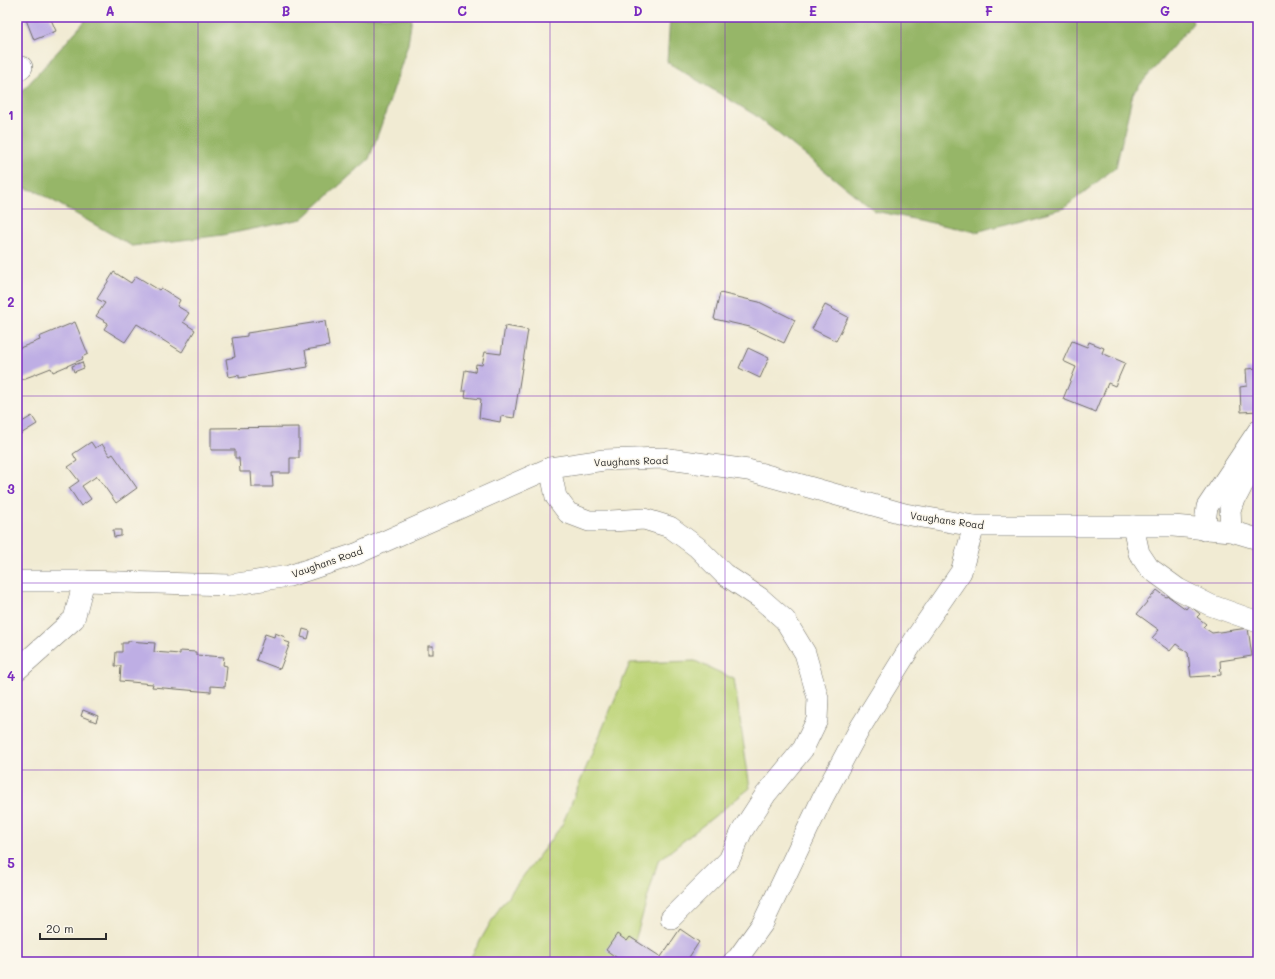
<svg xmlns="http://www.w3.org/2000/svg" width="1275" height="979" font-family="Mali,sans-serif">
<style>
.green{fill:#bdd478;stroke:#748052}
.forest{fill:#96b668;stroke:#60704a}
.building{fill:#beaee4}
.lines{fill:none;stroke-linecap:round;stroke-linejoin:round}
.minor-casing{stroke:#706e66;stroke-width:22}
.minor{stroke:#fff;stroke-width:21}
.grid{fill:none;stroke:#7b2cbf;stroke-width:1;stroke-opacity:0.55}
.labels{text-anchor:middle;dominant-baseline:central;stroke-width:3;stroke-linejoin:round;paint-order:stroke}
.street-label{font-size:10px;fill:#2b2b2b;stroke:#fbf7ec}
.neatline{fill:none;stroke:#7b2cbf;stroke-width:1.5}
.grid-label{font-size:13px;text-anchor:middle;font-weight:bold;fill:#7b2cbf}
</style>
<rect width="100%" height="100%" fill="#fbf7ec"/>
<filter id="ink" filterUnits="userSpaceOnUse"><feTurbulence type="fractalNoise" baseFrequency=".025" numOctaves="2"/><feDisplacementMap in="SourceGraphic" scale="8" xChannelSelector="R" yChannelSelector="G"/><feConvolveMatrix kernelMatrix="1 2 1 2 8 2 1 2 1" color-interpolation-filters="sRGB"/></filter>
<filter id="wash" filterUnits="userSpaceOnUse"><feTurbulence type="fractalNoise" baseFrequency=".012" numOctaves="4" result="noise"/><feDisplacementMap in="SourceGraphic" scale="16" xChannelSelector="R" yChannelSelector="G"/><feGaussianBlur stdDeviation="0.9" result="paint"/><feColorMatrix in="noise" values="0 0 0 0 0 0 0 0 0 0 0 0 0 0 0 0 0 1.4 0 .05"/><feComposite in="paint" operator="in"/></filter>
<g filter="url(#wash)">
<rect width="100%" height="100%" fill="#f1ebd3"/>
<polygon class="green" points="695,661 734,679 750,788 658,861 629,962 468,962 499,908 562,825 630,663"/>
<g class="forest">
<polygon points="84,17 412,17 408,44 388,106 369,159 302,219 223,235 132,246 36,191 17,186 17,97 85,21"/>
<polygon points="670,17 1191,17 1193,23 1133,93 1116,167 1064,208 976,232 875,211 755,115 667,62"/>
</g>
<g id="blocks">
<g class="building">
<polygon points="25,17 50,17 56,31 34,40"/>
<polygon points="114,272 131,283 136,276 159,290 161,288 180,300 177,306 189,313 183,322 195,330 182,352 137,324 125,342 104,329 108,323 96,316 105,303 97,299"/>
<polygon points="720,293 759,302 795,320 784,343 750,327 714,319"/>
<polygon points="825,305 848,317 836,341 812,329"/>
<polygon points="325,321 329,346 305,350 308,367 239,378 239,375 229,377 226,359 235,357 232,338 247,336 247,333"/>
<polygon points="75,322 88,354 82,357 83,359 53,372 51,368 18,381 17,378 17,349 40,340 39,337"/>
<polygon points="505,326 528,330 514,418 501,416 500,422 479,418 481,399 465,397 466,391 462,391 465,370 475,372 476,364 482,365 485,352 501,354"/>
<polygon points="1072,341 1087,347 1089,342 1104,348 1102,353 1125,363 1115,386 1108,383 1096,412 1063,399 1076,367 1063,361"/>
<polygon points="748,348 769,358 760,378 739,368"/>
<polygon points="82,362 84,368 74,372 72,366"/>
<polygon points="1258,368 1258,411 1241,412 1240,387 1247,386 1246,369"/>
<polygon points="32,416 37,424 19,435 17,432 17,425"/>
<polygon points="299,427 299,458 290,458 290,473 272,473 273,487 252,487 251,472 240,472 239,458 235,458 235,450 211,450 211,428"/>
<polygon points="91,442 95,448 102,444 110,456 113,454 137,488 116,503 97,476 82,486 91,499 81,506 69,488 79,481 68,467 77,461 73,454"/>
<polygon points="113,530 121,530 121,536 114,537"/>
<polygon points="1157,590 1166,597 1168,596 1186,609 1189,605 1200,614 1197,617 1206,624 1203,627 1212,633 1248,628 1252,656 1220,661 1221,675 1191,677 1188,653 1176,644 1170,651 1152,638 1159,630 1137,614"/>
<polygon points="303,629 310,631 308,639 301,637"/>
<polygon points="275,633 285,637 284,641 290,643 280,669 256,660 265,634 274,637"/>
<polygon points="128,641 155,643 154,652 180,654 180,651 196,652 196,655 224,657 223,665 227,666 225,687 211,686 211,692 152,687 153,684 120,681 121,666 115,666 116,652 122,652 122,643 128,643"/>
<rect x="428" y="646" width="5" height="8"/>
<polygon points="83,710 98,716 96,722 81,716"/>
<polygon points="680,929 699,942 686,962 614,962 617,958 606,950 617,934 627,941 630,937 661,957"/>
</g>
</g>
</g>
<g filter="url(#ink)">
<use href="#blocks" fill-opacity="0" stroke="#706e66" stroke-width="1"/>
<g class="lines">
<g class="minor-casing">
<g id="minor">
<polyline points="17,71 22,67"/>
<polyline points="550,468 556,497 568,513 589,521 611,521 644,519 670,527 697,547 724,574 760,598 785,620 805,653 818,698 817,720 803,749 766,794 742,831 729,860 671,918"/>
<polyline points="1133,526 1139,553 1149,568 1178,589 1210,605 1258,622"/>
<polyline points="1204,530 1207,507 1258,431"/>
<polyline points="1231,531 1230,509 1243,484 1258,462"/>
<polyline points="17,581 84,581 230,585 289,576 356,554 550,468 604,460 662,458 748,470 905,514 974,526 1173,526 1231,531 1258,539"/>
<polyline points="17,670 74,619 84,581"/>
<polyline points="733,962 738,958 763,923 822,799 860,728 917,636 961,572 974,526"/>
</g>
</g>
<use href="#minor" class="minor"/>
</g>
</g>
<path class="grid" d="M198,17V962M374,17V962M550,17V962M725,17V962M901,17V962M1077,17V962M17,209H1258M17,396H1258M17,583H1258M17,770H1258"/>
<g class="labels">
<g class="street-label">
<text transform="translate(631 461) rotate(-2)">Vaughans Road</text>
<text transform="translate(947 520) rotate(8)">Vaughans Road</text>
<text transform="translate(327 562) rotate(-19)">Vaughans Road</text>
</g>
</g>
<rect width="1275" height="979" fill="none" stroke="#fbf7ec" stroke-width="44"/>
<path d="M40 933v6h66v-6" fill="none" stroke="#2b2b2b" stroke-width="2"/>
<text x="46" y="933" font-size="12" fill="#2b2b2b" stroke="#fbf7ec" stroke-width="3" paint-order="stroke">20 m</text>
<rect x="22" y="22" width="1231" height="935" class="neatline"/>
<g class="grid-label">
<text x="110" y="16">A</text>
<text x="286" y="16">B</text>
<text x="462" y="16">C</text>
<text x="638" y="16">D</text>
<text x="813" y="16">E</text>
<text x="989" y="16">F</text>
<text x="1165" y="16">G</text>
<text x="11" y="120">1</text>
<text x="11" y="307">2</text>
<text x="11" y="494">3</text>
<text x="11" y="681">4</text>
<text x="11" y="868">5</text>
</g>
</svg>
